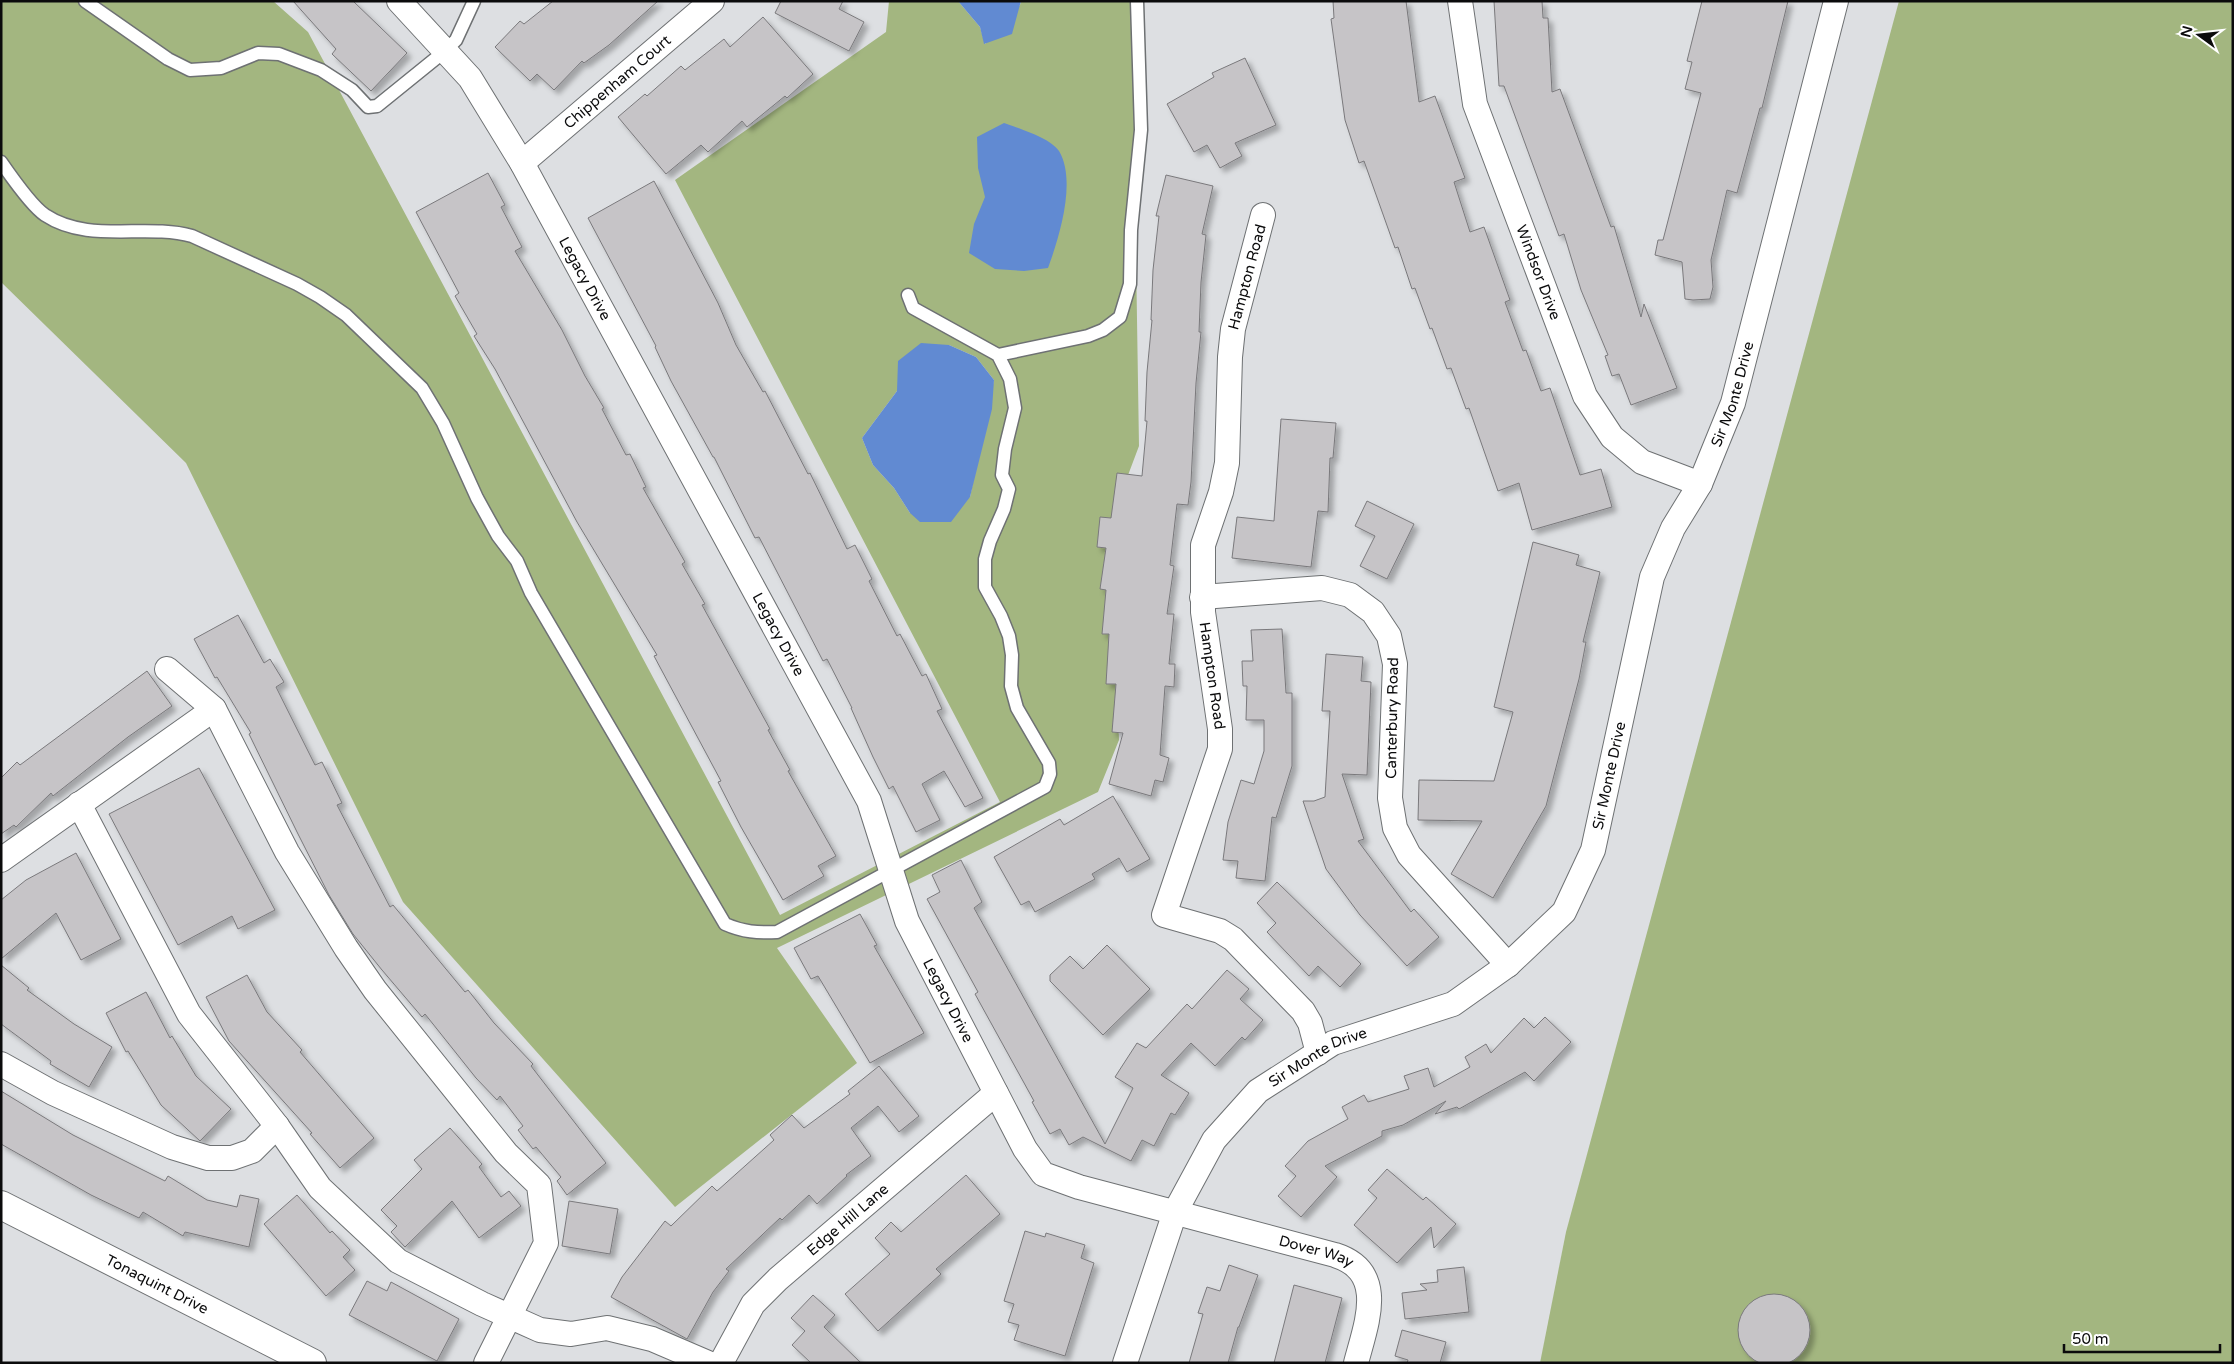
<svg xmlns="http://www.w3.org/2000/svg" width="2234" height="1364" font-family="'Varela Round',sans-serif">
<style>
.green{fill:#a3b680;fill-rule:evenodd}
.water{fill:#618ad2}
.building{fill:#c6c4c7;stroke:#7a797c;filter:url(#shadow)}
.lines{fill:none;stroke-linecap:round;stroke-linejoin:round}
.service-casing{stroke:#6e7173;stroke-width:15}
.minor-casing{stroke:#6e7173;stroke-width:26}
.tertiary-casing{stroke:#6e7173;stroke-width:30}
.service{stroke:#fff;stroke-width:12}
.minor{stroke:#fff;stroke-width:24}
.tertiary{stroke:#fff;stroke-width:28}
.labels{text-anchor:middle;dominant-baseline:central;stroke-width:4;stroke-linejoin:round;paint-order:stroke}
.street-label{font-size:15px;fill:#0b0b0c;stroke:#fff}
</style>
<defs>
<filter id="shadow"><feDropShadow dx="4.5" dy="4.5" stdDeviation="2.5" flood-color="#0004"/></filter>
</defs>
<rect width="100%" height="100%" fill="#dddfe2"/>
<g class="green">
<path d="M1,1H273L308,32L780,915L1000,802L675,180L886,32L889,1H958L980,27L985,44L1020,5L1021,1H1132L1139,446L1110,523L1119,740L1098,792L777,948L857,1063L675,1207L403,902L186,463L1,282ZM949,345L976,357L994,380L970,497L910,513L894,488L873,465L862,438L897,391Z"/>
<polygon points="1899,1 2233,1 2233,1363 1540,1363 1566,1232"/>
</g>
<g class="water">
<polygon points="958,1 1021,1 1012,34 984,44 980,27"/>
<path d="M1004,123C1018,128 1051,138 1059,151C1077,181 1059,238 1048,268L1024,271L995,269L969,253L974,224L985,197L978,168L977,137Z"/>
<polygon points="921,343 949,345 976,357 994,380 992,409 970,497 951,522 920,522 910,513 894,488 873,465 862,438 897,391 898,361"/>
</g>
<g class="building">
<polygon points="293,1 353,1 407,53 371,91 332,54 336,49"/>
<polygon points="553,1 658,1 609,45 584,63 582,61 554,90 537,74 530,81 495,47 520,21 524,24"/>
<polygon points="781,1 843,1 839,9 864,22 849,51 775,13"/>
<polygon points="1333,1 1406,1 1419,102 1435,96 1465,178 1454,182 1470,232 1484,227 1510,300 1505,302 1523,351 1526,350 1541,391 1550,388 1580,475 1601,469 1612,507 1532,530 1519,483 1498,491 1469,408 1466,409 1451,368 1447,369 1432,328 1430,329 1415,288 1412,289 1398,247 1395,248 1364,161 1359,163 1345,120 1331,19 1334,18"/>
<polygon points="1494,1 1542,1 1543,18 1548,18 1552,92 1560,89 1611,227 1614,226 1641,317 1644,304 1677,388 1631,405 1619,374 1612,376 1605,356 1608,355 1581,290 1564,234 1559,236 1504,86 1499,86"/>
<polygon points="1702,1 1788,1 1762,108 1760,108 1737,193 1727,190 1711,260 1713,287 1710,299 1693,300 1685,299 1682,262 1655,255 1658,240 1663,240 1701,93 1685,89 1692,62 1687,61"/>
<polygon points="763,17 813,74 787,98 785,96 747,127 742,121 708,152 701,145 666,174 618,117 645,94 647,96 681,66 685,70 724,39 730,47"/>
<polygon points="1245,58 1276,125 1235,143 1242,156 1220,168 1207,145 1194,152 1167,104 1214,77 1212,73"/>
<polygon points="488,173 505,205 501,207 522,247 515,251 562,330 585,376 604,408 602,409 626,455 630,454 646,487 643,488 685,562 682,564 705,604 702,605 770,729 768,730 790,770 788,771 836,856 818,866 824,876 783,900 741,827 718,782 721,781 654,656 657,655 577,522 495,369 474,336 477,334 455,296 459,293 416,212"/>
<polygon points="1166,175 1213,186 1202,234 1206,235 1201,282 1199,332 1201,332 1196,383 1191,482 1188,505 1177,504 1170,565 1174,566 1167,614 1174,614 1169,664 1175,664 1174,687 1165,686 1160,755 1169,758 1163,782 1155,780 1151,796 1109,784 1123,733 1112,732 1116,684 1106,684 1109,634 1102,634 1106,590 1100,589 1106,548 1097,547 1100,517 1111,518 1117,473 1142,476 1147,421 1145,421 1147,372 1152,320 1151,320 1153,270 1159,216 1156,216"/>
<polygon points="654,181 718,303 736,345 763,392 765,391 808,474 810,473 847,549 855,545 872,579 869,581 897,636 900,634 922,676 926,674 942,709 937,711 983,798 965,807 944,771 922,784 940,820 916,832 893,786 889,789 873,757 851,708 852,708 827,659 823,661 759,537 755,538 714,457 713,457 671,381 655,347 656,346 588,218"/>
<polygon points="1281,419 1336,423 1333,458 1330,458 1328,512 1318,511 1311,567 1232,558 1237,517 1274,521"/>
<polygon points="1367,501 1414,524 1387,579 1360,566 1375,536 1355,526"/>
<polygon points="1533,542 1579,555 1576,565 1600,572 1583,642 1586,642 1579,679 1546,806 1493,898 1451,874 1482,821 1418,820 1419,780 1494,781 1513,712 1494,707"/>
<polygon points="238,615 264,663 270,659 284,682 276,687 315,765 322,762 342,803 337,805 390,907 393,905 465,992 468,990 494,1023 533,1064 531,1066 606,1163 567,1195 557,1181 561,1177 536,1147 533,1149 518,1130 523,1126 500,1096 497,1100 476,1078 425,1014 422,1017 382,970 353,934 329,895 298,834 249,734 251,733 217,677 215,678 194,639"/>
<polygon points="1282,629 1286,693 1292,693 1292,766 1276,818 1272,817 1265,881 1236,878 1238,861 1223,860 1228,822 1241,780 1254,784 1264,751 1264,720 1246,720 1247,686 1243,686 1242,661 1253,661 1251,630"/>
<polygon points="1326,654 1363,657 1361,681 1371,682 1367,775 1342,774 1364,839 1358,841 1411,912 1414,909 1439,937 1407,966 1360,915 1326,869 1303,801 1314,801 1325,797 1330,711 1322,711"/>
<polygon points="147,671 172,706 128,737 53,796 51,793 16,827 14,825 1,834 1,778 17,762 20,765"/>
<polygon points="199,768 275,910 238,929 232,916 178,945 109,814"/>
<polygon points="1113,796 1150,859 1127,872 1119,858 1092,874 1095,879 1035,912 1029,901 1021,905 994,857 1060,819 1064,825"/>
<polygon points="76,853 121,939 81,960 56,913 1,959 1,900 26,880"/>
<polygon points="961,860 982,902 974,908 1105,1144 1133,1088 1115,1077 1137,1043 1146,1048 1187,1004 1192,1009 1227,970 1249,989 1240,999 1263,1020 1245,1040 1242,1037 1215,1066 1191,1043 1161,1075 1189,1093 1175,1115 1171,1113 1154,1146 1142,1140 1131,1161 1083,1137 1069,1145 1060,1129 1050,1134 1032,1102 1034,1101 975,994 978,992 927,899 940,892 932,875"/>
<polygon points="1277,882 1361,964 1340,987 1318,966 1309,976 1267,932 1276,923 1257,903"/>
<polygon points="860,914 877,945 874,946 924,1033 870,1063 818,976 811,979 794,948"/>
<polygon points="1107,945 1150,989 1103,1035 1050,981 1050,975 1070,956 1083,969"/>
<polygon points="1,965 29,988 27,990 74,1024 112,1047 89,1087 50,1064 51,1061 1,1024"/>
<polygon points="247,975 267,1012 302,1050 300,1052 374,1138 340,1168 310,1134 312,1133 229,1041 206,997"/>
<polygon points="146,992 170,1038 172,1036 196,1076 231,1109 200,1141 161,1105 128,1051 126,1052 106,1013"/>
<polygon points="1545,1017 1571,1042 1534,1081 1525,1072 1459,1109 1457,1107 1435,1114 1446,1101 1403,1125 1382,1131 1382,1136 1325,1166 1337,1177 1301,1217 1278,1196 1296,1176 1285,1166 1308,1141 1348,1119 1342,1107 1364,1095 1368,1102 1409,1089 1404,1076 1428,1068 1434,1087 1470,1067 1465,1057 1486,1044 1491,1053 1524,1018 1534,1028"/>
<polygon points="879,1066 919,1116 899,1132 878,1106 851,1128 871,1156 846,1175 847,1176 817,1204 809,1195 782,1220 780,1218 726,1269 729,1271 713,1292 687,1339 611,1297 622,1277 665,1221 671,1226 712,1186 717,1191 774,1140 770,1135 792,1115 804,1128 850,1094 848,1091"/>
<polygon points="1,1091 73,1135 165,1181 168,1176 207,1200 237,1207 240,1195 259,1199 249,1247 185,1232 183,1236 143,1212 139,1218 91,1195 1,1144"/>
<polygon points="450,1128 482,1164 479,1167 501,1197 509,1191 521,1206 479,1238 452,1201 405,1247 391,1232 397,1226 381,1210 422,1169 414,1160"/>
<polygon points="1387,1169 1423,1200 1426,1197 1456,1224 1434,1248 1431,1227 1397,1263 1354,1225 1377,1198 1368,1190"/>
<polygon points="966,1175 1000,1214 936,1269 941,1274 878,1331 845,1294 890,1254 875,1238 891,1222 901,1232"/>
<polygon points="297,1195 330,1233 332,1231 350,1250 343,1257 355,1270 326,1296 264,1224"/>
<polygon points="569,1201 618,1209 610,1254 562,1246"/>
<polygon points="1025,1231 1045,1237 1046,1233 1085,1245 1081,1258 1094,1263 1065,1356 1014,1340 1019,1325 1008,1322 1014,1304 1004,1301"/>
<polygon points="1229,1265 1258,1275 1239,1327 1238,1327 1228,1363 1189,1363 1203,1314 1198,1313 1207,1287 1220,1291"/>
<polygon points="1464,1267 1469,1312 1405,1319 1402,1293 1427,1290 1420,1284 1438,1282 1437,1270"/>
<polygon points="367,1281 387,1291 391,1282 459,1319 437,1361 349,1315"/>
<polygon points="1294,1285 1342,1298 1325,1363 1274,1363"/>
<circle cx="1774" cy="1330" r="36"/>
<polygon points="813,1295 835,1315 824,1327 861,1363 811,1363 792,1345 805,1331 791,1318"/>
<polygon points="1402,1330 1446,1342 1440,1363 1407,1363 1408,1360 1395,1356"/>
</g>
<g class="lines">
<g class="service-casing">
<g id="service">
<polyline points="85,1 168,59 190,70 221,68 258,53 279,54 321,70 352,90 368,107 377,106 445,51 456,40 474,1"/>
<path d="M1,162C10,175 33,207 45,215C89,244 144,223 192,236L297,284L320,297L346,315L422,388L443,423L477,498L498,536L517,561L531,593L725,924C743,932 758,933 777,932L1045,787L1050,774L1049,763L1017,708L1011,686L1012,655L1009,636L1001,616L985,587V559L990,541L1004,509L1009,489L1002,475L1005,449L1015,408L1010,379L998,355L913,308L908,295"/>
<polyline points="998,355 1088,336 1103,330 1120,317 1130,284 1131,230 1141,130 1137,1"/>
</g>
</g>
<g class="minor-casing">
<g id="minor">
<path id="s1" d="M399,1L470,78L522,163L869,801L907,921L1025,1149L1043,1174L1079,1187L1335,1255C1388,1272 1366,1324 1356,1363"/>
<path id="s2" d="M1460,1L1475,104L1585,396L1612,437L1642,462L1700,484"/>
<path id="s3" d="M522,163L712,1"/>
<path id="s4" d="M1263,215L1233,329L1230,357L1227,463L1221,492L1203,545V612L1220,729V749L1164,915L1220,931L1233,939L1303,1011L1310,1023L1318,1053"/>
<polyline points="1202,597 1322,588 1350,595 1373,612 1389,636 1395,664 1390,798 1395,828 1409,855 1508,965"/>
<polyline points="167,669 214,709 287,852 346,948 375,990 506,1153 539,1185 546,1243 486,1363"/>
<polyline points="79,804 189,1014 277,1126 320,1188 398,1261 482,1304 540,1330 571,1334 607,1328 652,1339 708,1363"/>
<polyline points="1,860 214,709"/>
<polyline points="1,1064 53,1093 172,1147 208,1158 232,1158 252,1151 277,1126"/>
<path id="s5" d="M721,1363L753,1304L778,1279L996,1093"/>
<path id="s6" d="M1125,1363L1175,1212L1214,1140L1258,1091L1333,1043L1453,1004L1508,965L1564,912L1593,850L1652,577L1673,528L1700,484L1733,403L1836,1"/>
</g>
</g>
<g class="tertiary-casing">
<g id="tertiary">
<path id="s7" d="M1,1205L312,1363"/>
</g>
</g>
<use href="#service" class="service"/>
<use href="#minor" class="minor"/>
<use href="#tertiary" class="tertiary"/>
</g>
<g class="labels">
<g class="street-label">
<text stroke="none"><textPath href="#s3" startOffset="125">Chippenham Court</textPath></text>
<text stroke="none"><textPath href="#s2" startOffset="284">Windsor Drive</textPath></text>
<text transform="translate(1247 277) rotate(-75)">Hampton Road</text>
<text stroke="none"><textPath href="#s1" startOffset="336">Legacy Drive</textPath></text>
<text stroke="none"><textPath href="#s6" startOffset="1215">Sir Monte Drive</textPath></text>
<text stroke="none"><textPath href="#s1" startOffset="741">Legacy Drive</textPath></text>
<text stroke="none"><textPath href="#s4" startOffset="469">Hampton Road</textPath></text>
<text transform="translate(1392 718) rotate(-89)">Canterbury Road</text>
<text stroke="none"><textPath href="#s6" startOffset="811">Sir Monte Drive</textPath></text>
<text stroke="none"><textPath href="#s1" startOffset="1146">Legacy Drive</textPath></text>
<text stroke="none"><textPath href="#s6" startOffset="376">Sir Monte Drive</textPath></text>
<text stroke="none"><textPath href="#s5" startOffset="194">Edge Hill Lane</textPath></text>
<text stroke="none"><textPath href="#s1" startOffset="1628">Dover Way</textPath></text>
<text stroke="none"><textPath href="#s7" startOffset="175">Tonaquint Drive</textPath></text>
</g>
</g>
<rect width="2234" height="1364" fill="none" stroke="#0b0b0c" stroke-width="5"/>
<g transform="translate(2199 35) rotate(285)" stroke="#ffffff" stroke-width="4" paint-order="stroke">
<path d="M0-4L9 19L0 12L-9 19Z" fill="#0b0b0c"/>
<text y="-8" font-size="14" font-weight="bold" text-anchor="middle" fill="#0b0b0c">N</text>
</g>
<path d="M2064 1344v8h156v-8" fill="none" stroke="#0b0b0c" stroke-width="2.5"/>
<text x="2072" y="1344" font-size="15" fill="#0b0b0c" stroke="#ffffff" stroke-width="4" paint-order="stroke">50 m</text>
</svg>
